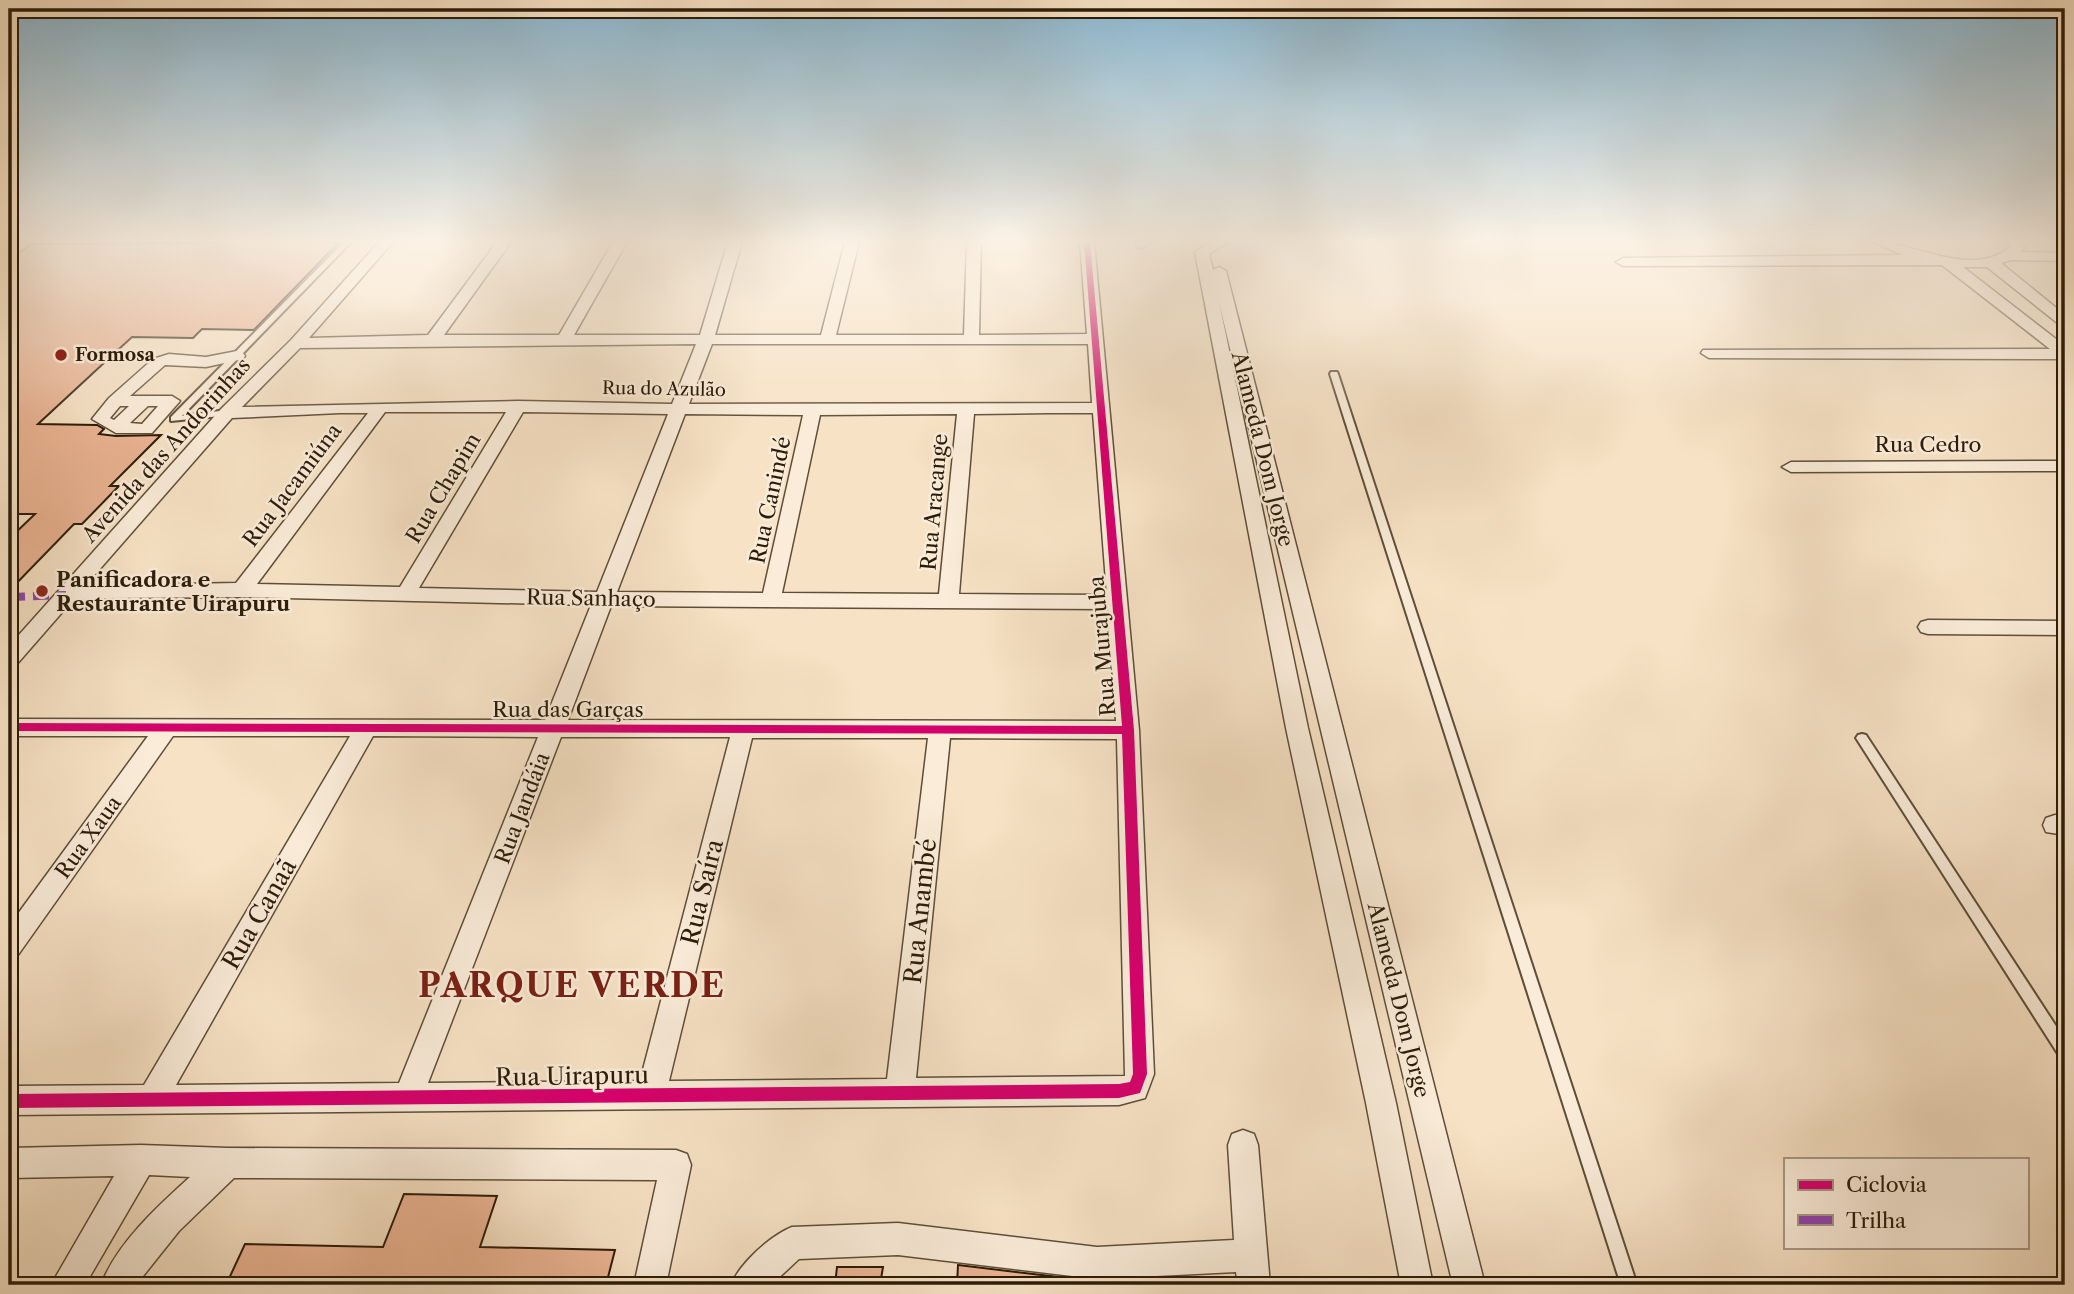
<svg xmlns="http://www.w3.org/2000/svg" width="2074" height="1294" font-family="'Libre Caslon Text',serif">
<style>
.building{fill:#ebb493;stroke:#2b1c09;stroke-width:2}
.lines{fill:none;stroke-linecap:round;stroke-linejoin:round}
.lane-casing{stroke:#5e4e38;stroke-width:4}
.street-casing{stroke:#5e4e38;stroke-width:3}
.lane{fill:#faecd9;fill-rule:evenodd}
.street{fill:#faecd9;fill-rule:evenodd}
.quiet{stroke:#8e44ad;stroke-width:8;stroke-dasharray:16 8;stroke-linecap:butt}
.cycleway-casing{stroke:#faecd9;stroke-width:5}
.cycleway{fill:#d6006c;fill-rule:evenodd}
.poi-dot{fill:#8f2418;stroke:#faecd9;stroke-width:2.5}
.labels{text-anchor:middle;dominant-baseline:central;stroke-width:5;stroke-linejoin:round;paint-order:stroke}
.far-poi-label{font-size:18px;font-weight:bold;fill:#2b1c09;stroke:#faecd9;text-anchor:start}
.far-street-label{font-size:18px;fill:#2b1c09;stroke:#faecd9}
.street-label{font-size:21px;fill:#2b1c09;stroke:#faecd9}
.poi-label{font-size:21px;font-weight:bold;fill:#2b1c09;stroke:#faecd9;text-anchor:start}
.near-street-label{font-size:24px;fill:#2b1c09;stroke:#faecd9}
.near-district-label{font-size:33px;font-weight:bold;letter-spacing:2px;fill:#7a1f14;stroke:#faecd9}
</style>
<rect width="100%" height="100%" fill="#f7e2c5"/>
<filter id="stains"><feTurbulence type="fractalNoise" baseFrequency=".00286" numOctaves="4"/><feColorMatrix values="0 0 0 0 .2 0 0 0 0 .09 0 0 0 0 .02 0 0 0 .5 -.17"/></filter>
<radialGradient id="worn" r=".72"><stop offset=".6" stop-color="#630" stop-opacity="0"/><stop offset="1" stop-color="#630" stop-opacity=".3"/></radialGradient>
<g class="building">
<polygon points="339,242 254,330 202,329 193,338 132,337 38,424 97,425 104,429 99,434 116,436 161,435 110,486 119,486 82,524 74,524 9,591 9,539 35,514 9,514 9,260 31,244"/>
<polygon points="404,1194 497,1196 480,1247 615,1250 606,1285 226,1285 245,1244 383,1247"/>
<polygon points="958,1265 1075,1279 1075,1285 957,1285"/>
<polygon points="837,1267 883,1267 880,1285 835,1285"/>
</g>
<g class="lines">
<g class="lane-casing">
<g id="lane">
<polygon points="344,242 351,242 182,416 227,410 231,413 230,415 171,421 171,417"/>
<polygon points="1331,372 1337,372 1338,374 1637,1285 1621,1285 1330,374"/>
<polygon points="1862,734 1866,735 2065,1040 2065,1059 2060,1057 1858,741 1856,738 1858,735"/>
</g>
</g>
<g class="street-casing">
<g id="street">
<polygon points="9,242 20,242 9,250"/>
<path d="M379,242H393L309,338L428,335L497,242H511L444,335H559L613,242H627L574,335H700L728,242H742L715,335H821L845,242H859L836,335H964L967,242H981L979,335L1087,334L1080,242H1094L1139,730L1154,1074L1145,1098L1119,1105L9,1115V1086L144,1085L350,736H173L18,955L9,959V926L148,736H9V719L545,720L591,605L242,597L102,598L72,601L17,664L9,667V646L221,409L291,340ZM696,344L672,404L518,401L242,407L300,348ZM712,344H1088L1092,403L689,404ZM385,412H506L400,587L257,584ZM523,412L668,414L597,592L419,588ZM340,413H368L236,583L85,586L232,418ZM1048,413H1093L1107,595L959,594L974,414ZM685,414L803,415L763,593L617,592ZM957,414L939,594L782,593L820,415ZM611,606L1108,609L1116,721L568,720ZM373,736L538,737L399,1083L176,1085ZM561,737H730L640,1081L428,1083ZM752,738H928L887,1079L669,1081ZM950,738L1117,739L1125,1076L916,1078Z"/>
<polygon points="1135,242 1149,242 1149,244 1142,248 1137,247"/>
<polygon points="1211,242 1228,242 1209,254 1213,270 1219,267 1226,271 1485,1285 1453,1285 1219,302 1308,728 1396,1103 1433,1285 1401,1285 1366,1103 1286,728 1195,252"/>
<path d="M1873,242C1917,242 1972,280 2011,246L2009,242H2023L2025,247L2020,252L2065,253V261L2011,260L2001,263L2065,315V327L2060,325L1987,267H1963L2065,346V359L1709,358L1701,353L1703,350L2050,349L1942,265L1623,266L1616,262L1623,258L1903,255Z"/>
<path d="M237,351L243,353L245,356L243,359L206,367L165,365L130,396H172L180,401L152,433H116L92,419L109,398L153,359L169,354L206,357ZM120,406H129L114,420L110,418ZM148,406H158L142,424L130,423Z"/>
<polygon points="2065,461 2065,471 1791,472 1782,467 1791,462"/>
<polygon points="1928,620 2065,621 2065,635 1928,634 1921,632 1918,627 1921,622"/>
<polygon points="2055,815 2065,815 2065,835 2046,832 2043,825 2046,818"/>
<path d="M1243,1130L1254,1134L1258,1145L1270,1285H1238L1236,1272L1097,1279L898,1255L799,1259L771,1285H731C740,1263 770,1236 792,1227L898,1223L1097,1247L1234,1240L1228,1145L1232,1134Z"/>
<path d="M141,1145L228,1148L676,1150L687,1154L691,1165L666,1285H634L657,1180L234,1178L179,1231L136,1285H101C117,1243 157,1207 190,1177L149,1175L85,1285H51L114,1176L9,1178V1148Z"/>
</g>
</g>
<use href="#lane" class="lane"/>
<use href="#street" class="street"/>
<polyline class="quiet" points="9,597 66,595"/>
<g class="cycleway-casing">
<polygon id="cycleway" points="1084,242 1090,242 1134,730 1147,1074 1140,1093 1119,1098 9,1108 9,1094 1119,1084 1130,1082 1133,1074 1122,734 9,731 9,723 1122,726"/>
</g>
<use href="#cycleway" class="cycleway"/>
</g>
<linearGradient id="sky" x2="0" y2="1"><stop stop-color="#8ab8d2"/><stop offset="0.57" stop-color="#fbf2e5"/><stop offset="1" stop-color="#fbf2e5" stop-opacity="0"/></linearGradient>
<rect width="2074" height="423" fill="url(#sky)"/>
<g class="poi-dot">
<circle cx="61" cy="355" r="7"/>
<circle cx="42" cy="591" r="7"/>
</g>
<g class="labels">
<g class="far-poi-label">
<text x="75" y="355">Formosa</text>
</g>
<g class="far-street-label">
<text transform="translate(664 389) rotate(1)">Rua do Azulão</text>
</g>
<g class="street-label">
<text x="1928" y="444">Rua Cedro</text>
<text transform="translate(1263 449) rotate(76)">Alameda Dom Jorge</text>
<text transform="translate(166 450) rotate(-48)">Avenida das Andorinhas</text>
<text transform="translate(292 485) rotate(-53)">Rua Jacamiúna</text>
<text transform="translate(443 488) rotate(-59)">Rua Chapim</text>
<text transform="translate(770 500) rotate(-78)">Rua Canindé</text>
<text transform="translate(934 502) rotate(-85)">Rua Aracange</text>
<text transform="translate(591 598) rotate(1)">Rua Sanhaço</text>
<text transform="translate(1102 646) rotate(-95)">Rua Murajuba</text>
<text x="568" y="709">Rua das Garças</text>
<text transform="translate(522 808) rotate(-69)">Rua Jandáia</text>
<text transform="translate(88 837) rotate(-54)">Rua Xaua</text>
<text transform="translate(1399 1000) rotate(76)">Alameda Dom Jorge</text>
</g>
<g class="poi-label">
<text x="56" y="579">Panificadora e<tspan x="56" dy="24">Restaurante Uirapuru</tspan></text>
</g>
<g class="near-street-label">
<text transform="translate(702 892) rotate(-76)">Rua Saíra</text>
<text transform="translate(920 911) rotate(-84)">Rua Anambé</text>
<text transform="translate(259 914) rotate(-60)">Rua Canaã</text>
<text transform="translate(572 1076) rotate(-1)">Rua Uirapuru</text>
</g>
<g class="near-district-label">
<text x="572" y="985">PARQUE VERDE</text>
</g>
</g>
<rect width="2074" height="1294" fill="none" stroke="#f7e2c5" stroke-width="35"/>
<rect x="10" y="10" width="2053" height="1273" fill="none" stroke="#2b1c09" stroke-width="3.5"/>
<rect x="18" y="18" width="2039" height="1259" fill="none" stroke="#2b1c09" stroke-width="2"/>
<rect x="1784" y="1158" width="245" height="91" fill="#faecd9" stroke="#a79986" stroke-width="2"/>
<rect x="1798" y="1180" width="35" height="10" fill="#d6006c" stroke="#a79986" stroke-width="2"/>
<text x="1846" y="1192" font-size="21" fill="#2b1c09">Ciclovia</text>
<rect x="1798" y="1215" width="35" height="10" fill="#8e44ad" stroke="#a79986" stroke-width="2"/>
<text x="1846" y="1228" font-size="21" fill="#2b1c09">Trilha</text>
<rect width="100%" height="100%" filter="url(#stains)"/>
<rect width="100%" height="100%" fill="url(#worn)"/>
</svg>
